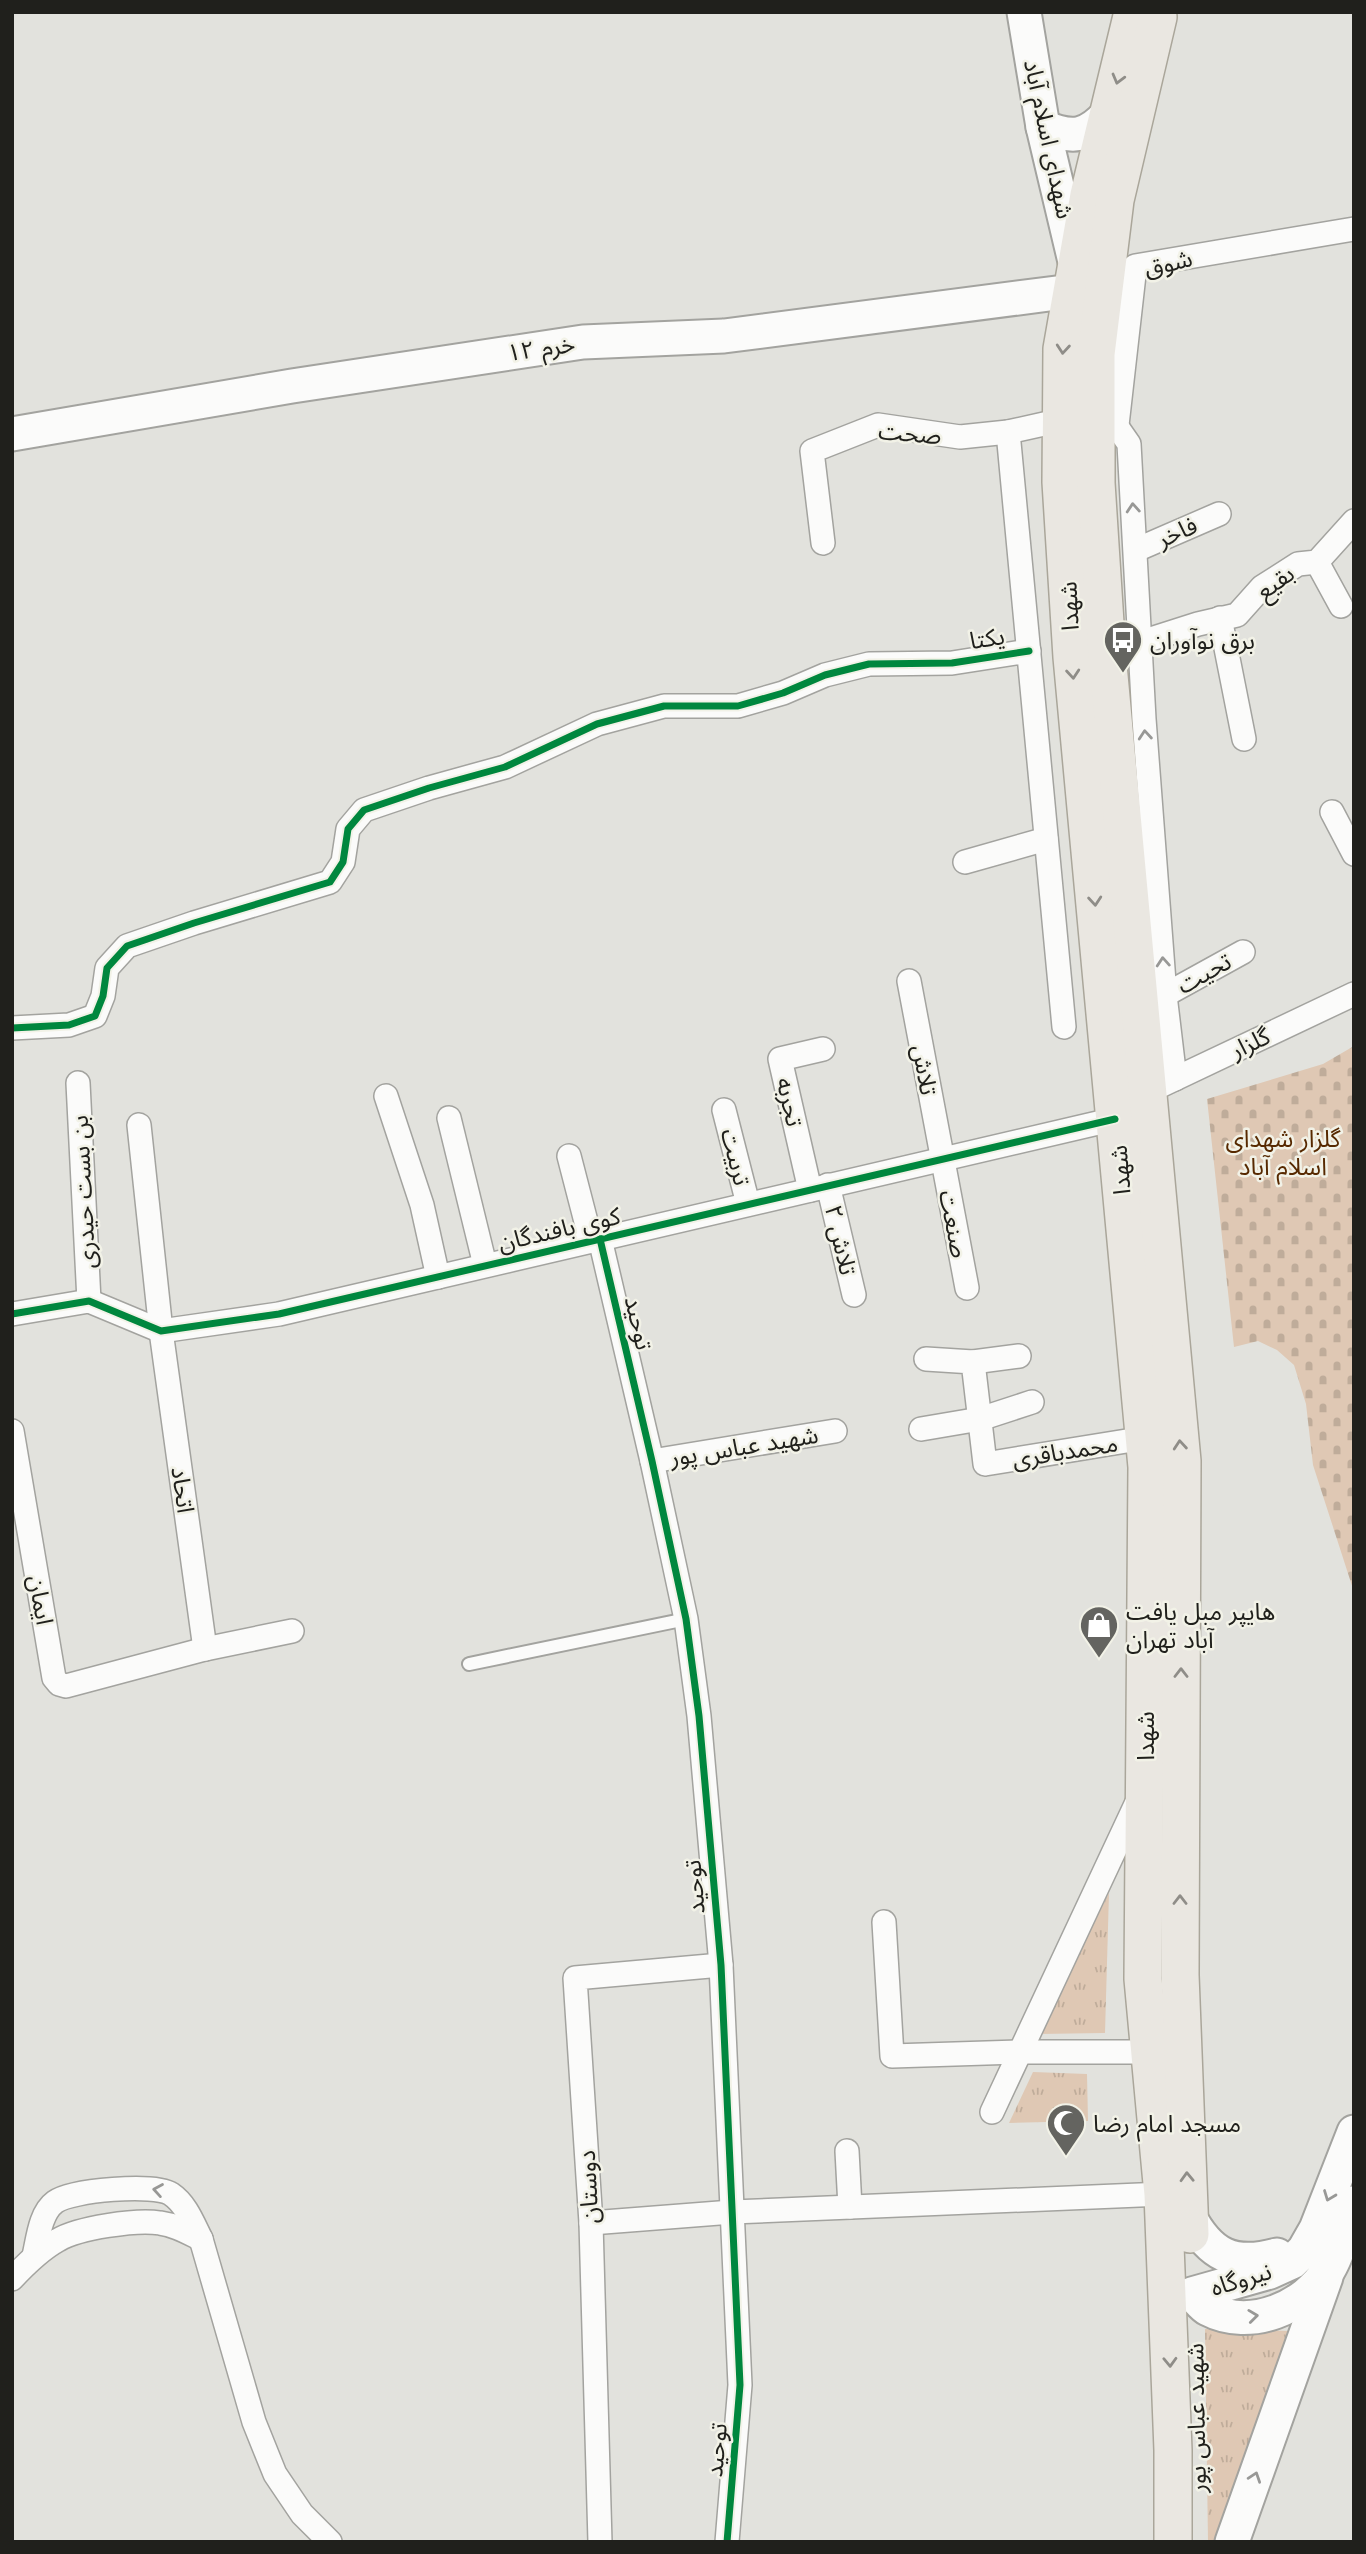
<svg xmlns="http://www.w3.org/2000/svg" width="1366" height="2554" font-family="Inter,'Noto Sans Arabic',sans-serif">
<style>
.grass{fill:url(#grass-tufts)}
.cemetery{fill:url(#cemetery-stones)}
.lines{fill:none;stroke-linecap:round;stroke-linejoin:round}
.lane-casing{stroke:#a3a39f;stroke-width:16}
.street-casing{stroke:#a3a39f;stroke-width:26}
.secondary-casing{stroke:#a3a39f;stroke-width:37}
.primary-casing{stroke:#aaa69a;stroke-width:40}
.lane{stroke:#fbfbfa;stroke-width:12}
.street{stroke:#fbfbfa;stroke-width:23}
.secondary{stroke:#fbfbfa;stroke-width:33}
.primary{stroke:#eae7e1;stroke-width:37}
.cycleway-casing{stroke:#f2f2e7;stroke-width:11}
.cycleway{stroke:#00873e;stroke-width:7}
.oneway{stroke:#8f8d88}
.oneway2{stroke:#989896}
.labels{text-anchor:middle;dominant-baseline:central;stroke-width:5;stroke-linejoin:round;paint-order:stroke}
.street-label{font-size:24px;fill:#20201c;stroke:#f2f2e7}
.poi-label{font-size:24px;fill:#20201c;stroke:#f2f2e7;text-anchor:start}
.park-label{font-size:24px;fill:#572900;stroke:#f2f2e7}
</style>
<defs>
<pattern id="grass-tufts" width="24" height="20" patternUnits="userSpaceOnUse" patternTransform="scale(1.75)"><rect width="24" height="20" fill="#dfc8b4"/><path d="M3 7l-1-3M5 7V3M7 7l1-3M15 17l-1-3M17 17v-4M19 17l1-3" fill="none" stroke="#bfac9a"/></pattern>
<pattern id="cemetery-stones" width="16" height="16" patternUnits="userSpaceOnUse" patternTransform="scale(1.75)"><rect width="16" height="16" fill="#dfc8b4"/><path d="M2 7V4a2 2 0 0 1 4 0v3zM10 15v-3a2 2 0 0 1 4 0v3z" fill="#bfac9a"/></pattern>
</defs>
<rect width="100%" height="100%" fill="#e2e2dd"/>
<g class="grass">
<polygon points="1109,1893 1105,2033 1039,2034"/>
<polygon points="1033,2072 1087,2074 1088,2121 1009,2123"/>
<polygon points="1205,2329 1292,2331 1220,2542 1208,2542"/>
</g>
<polygon class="cemetery" points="1354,1046 1354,1592 1313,1465 1306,1404 1294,1365 1277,1350 1258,1341 1234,1347 1207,1099 1323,1064"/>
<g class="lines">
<g class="lane-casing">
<polyline id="lane" points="469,1664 686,1619"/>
</g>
<g class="street-casing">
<g id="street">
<polyline points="1097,398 1129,444 1144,719 1165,995 1175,1079"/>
<polyline points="1117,425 1135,266 1354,229"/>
<polyline points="1008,432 1064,1027"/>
<polyline points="823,543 812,451 878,425 960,437 1008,432 1062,420"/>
<polyline points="1136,550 1219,514"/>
<polyline points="1317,562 1341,606"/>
<polyline points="1220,618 1244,739"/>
<polyline points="1126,647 1198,624 1237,615 1262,587 1298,564 1317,562 1354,521"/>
<polyline points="1332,812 1354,854"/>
<polyline points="965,862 1046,839"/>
<polyline points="909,981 967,1288"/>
<polyline points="1165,995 1243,952"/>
<polyline points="12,1028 69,1025 95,1016 103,996 107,968 127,946 194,923 330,882 343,862 348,829 364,810 429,788 505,767 597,724 664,706 738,706 783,693 825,675 869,664 952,663 1029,651"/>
<polyline points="78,1083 89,1301"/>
<polyline points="1162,1085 1354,994"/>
<polyline points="386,1096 422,1205 438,1277"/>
<polyline points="724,1110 748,1204"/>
<polyline points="449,1118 485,1265"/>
<polyline points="139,1125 161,1331 205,1649"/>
<polyline points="569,1156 591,1241"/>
<polyline points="828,1185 854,1295"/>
<polyline points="810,1190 780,1059 823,1049"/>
<polyline points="600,1239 652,1461 686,1619 699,1716 721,1965 740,2385 727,2542"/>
<polyline points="12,1314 89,1301 161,1331 279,1314 1115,1119"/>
<polyline points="926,1359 973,1362 985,1464 1145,1438"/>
<polyline points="973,1362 1019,1356"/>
<polyline points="921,1429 980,1419 1032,1402"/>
<polyline points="12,1431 54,1678 59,1684 66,1686 205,1649 292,1631"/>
<polyline points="652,1461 835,1431"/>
<polyline points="884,1922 892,2056 1018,2052 1150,2052"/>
<polyline points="992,2112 1139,1798"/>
<polyline points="847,2151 850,2207"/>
<polyline points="591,2223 732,2212 1163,2194"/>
<path d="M34,2256C38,2239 40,2213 55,2202C71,2190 155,2183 171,2194C186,2204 193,2223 201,2239L254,2422L275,2474L302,2514L330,2542"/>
<path d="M12,2279C26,2264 40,2250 58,2240C78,2228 137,2219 160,2223C175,2225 187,2232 201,2239"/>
<polyline points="600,2542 591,2223 575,1978 721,1965"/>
</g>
</g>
<g class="secondary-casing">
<g id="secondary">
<polyline points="1024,12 1043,127 1076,266"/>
<path d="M1043,127C1073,139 1087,137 1108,114"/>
<polyline points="12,434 292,386 583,342 724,336 1072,291"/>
<path d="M1354,2132L1316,2229L1304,2250L1292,2262L1270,2272L1192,2294C1197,2298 1202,2306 1208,2309C1250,2331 1305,2308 1329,2269C1340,2251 1346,2223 1354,2203"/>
<path d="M1189,2216C1210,2255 1233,2267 1277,2255"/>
<polyline points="1232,2542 1326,2277"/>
</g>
</g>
<g class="primary-casing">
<g id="primary">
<polyline points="1133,12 1089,195 1062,349 1061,482 1072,657 1147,1467 1143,1979 1163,2194 1173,2450 1173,2542"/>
<polyline points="1158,17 1115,200 1096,354 1096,483 1107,654 1182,1461 1180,1975 1190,2234"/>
</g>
</g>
<use href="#lane" class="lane"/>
<use href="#street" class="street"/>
<use href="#secondary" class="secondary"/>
<use href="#primary" class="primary"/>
<g class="cycleway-casing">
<g id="cycleway">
<polyline points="12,1028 69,1025 95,1016 103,996 107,968 127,946 194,923 330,882 343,862 348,829 364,810 429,788 505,767 597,724 664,706 738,706 783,693 825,675 869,664 952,663 1029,651"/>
<polyline points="600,1239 652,1461 686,1619 699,1716 721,1965 740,2385 727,2542"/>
<polyline points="12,1314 89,1301 161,1331 279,1314 1115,1119"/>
</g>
</g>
<use href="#cycleway" class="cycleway"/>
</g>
<defs><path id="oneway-chevron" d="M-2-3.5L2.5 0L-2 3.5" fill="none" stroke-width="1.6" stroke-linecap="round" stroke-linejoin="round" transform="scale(1.75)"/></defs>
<g class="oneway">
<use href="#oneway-chevron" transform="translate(1118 79) rotate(105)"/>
<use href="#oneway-chevron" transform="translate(1063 349) rotate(95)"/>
<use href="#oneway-chevron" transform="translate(1073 674) rotate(85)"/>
<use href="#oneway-chevron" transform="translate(1095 901) rotate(85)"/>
<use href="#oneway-chevron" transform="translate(1180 1445) rotate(-95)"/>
<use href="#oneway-chevron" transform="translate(1181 1673) rotate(-90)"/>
<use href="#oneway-chevron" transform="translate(1180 1900) rotate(-90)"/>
<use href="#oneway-chevron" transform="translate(1187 2177) rotate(-92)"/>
<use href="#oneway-chevron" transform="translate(1170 2362) rotate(88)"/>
</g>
<g class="oneway2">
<use href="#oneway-chevron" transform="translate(1133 508) rotate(-94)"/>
<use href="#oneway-chevron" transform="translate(1145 735) rotate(-95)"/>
<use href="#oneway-chevron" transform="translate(1163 962) rotate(-94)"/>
<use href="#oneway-chevron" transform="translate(158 2190) rotate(-170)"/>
<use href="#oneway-chevron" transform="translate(1329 2196) rotate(111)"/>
<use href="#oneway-chevron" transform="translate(1253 2316) rotate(-7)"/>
<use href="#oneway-chevron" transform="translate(1255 2477) rotate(-71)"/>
</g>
<defs>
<g id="bus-pin" transform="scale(2.0125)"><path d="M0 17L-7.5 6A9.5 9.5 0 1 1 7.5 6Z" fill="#646460" stroke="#f2f2e7"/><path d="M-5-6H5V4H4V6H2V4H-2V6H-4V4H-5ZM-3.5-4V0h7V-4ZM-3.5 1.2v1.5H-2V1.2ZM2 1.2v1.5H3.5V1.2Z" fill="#fff"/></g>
<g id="shop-pin" transform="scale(2.0125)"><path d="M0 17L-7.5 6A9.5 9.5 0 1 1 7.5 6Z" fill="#646460" stroke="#f2f2e7"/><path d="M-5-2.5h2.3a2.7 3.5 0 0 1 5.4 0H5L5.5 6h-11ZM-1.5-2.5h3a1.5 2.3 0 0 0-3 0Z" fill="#fff"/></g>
<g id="mosque-pin" transform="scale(2.0125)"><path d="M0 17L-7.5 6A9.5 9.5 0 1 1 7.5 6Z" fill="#646460" stroke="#f2f2e7"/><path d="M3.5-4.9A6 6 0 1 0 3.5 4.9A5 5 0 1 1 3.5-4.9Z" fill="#fff"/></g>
</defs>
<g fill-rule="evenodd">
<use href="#bus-pin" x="1123" y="640"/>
<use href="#shop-pin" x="1099" y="1625"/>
<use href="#mosque-pin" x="1066" y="2123"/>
</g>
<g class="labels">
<g class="street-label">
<text transform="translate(1049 139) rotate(78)">شهدای اسلام آباد</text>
<text transform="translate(1168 263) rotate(-14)">شوق</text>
<text transform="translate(541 348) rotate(-8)">خرم ۱۲</text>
<text transform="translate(910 433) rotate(5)">صحت</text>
<text transform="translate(1177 532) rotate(-24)">فاخر</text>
<text transform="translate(1275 582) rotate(-36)">بقیع</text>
<text transform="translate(1069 606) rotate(-93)">شهدا</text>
<text transform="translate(987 638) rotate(-9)">یکتا</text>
<text transform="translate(1204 973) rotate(-29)">تحیت</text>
<text transform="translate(1250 1043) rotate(-25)">گلزار</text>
<text transform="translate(925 1070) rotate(80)">تلاش</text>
<text transform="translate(790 1102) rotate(77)">تجربه</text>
<text transform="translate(736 1157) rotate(76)">تربیت</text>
<text transform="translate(1120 1170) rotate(-95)">شهدا</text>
<text transform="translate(83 1192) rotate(-93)">بن بست حیدری</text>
<text transform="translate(954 1224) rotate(79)">صنعت</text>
<text transform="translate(559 1229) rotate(-13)">کوی بافندگان</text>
<text transform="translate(841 1240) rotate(77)">تلاش ۲</text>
<text transform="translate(639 1323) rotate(77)">توحید</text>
<text transform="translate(744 1446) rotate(-9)">شهید عباس پور</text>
<text transform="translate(1065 1451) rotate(-9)">محمدباقری</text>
<text transform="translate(183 1490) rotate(82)">اتحاد</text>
<text transform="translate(41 1600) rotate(80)">ایمان</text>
<text transform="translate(1145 1736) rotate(-90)">شهدا</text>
<text transform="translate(694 1887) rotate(-95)">توحید</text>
<text transform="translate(588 2187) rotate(-93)">دوستان</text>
<text transform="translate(1241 2279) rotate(-17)">نیروگاه</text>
<text transform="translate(1196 2418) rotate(-91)">شهید عباس پور</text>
<text transform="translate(716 2450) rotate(-85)">توحید</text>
</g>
<g class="poi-label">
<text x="1150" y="640">برق نوآوران</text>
<text x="1126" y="1611">هایپر مبل یافت<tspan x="1126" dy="28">آباد تهران</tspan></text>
<text x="1093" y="2123">مسجد امام رضا</text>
</g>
<g class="park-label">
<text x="1283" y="1138">گلزار شهدای<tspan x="1283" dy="28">اسلام آباد</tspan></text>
</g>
</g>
<rect width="1366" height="2554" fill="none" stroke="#20201c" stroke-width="28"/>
</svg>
